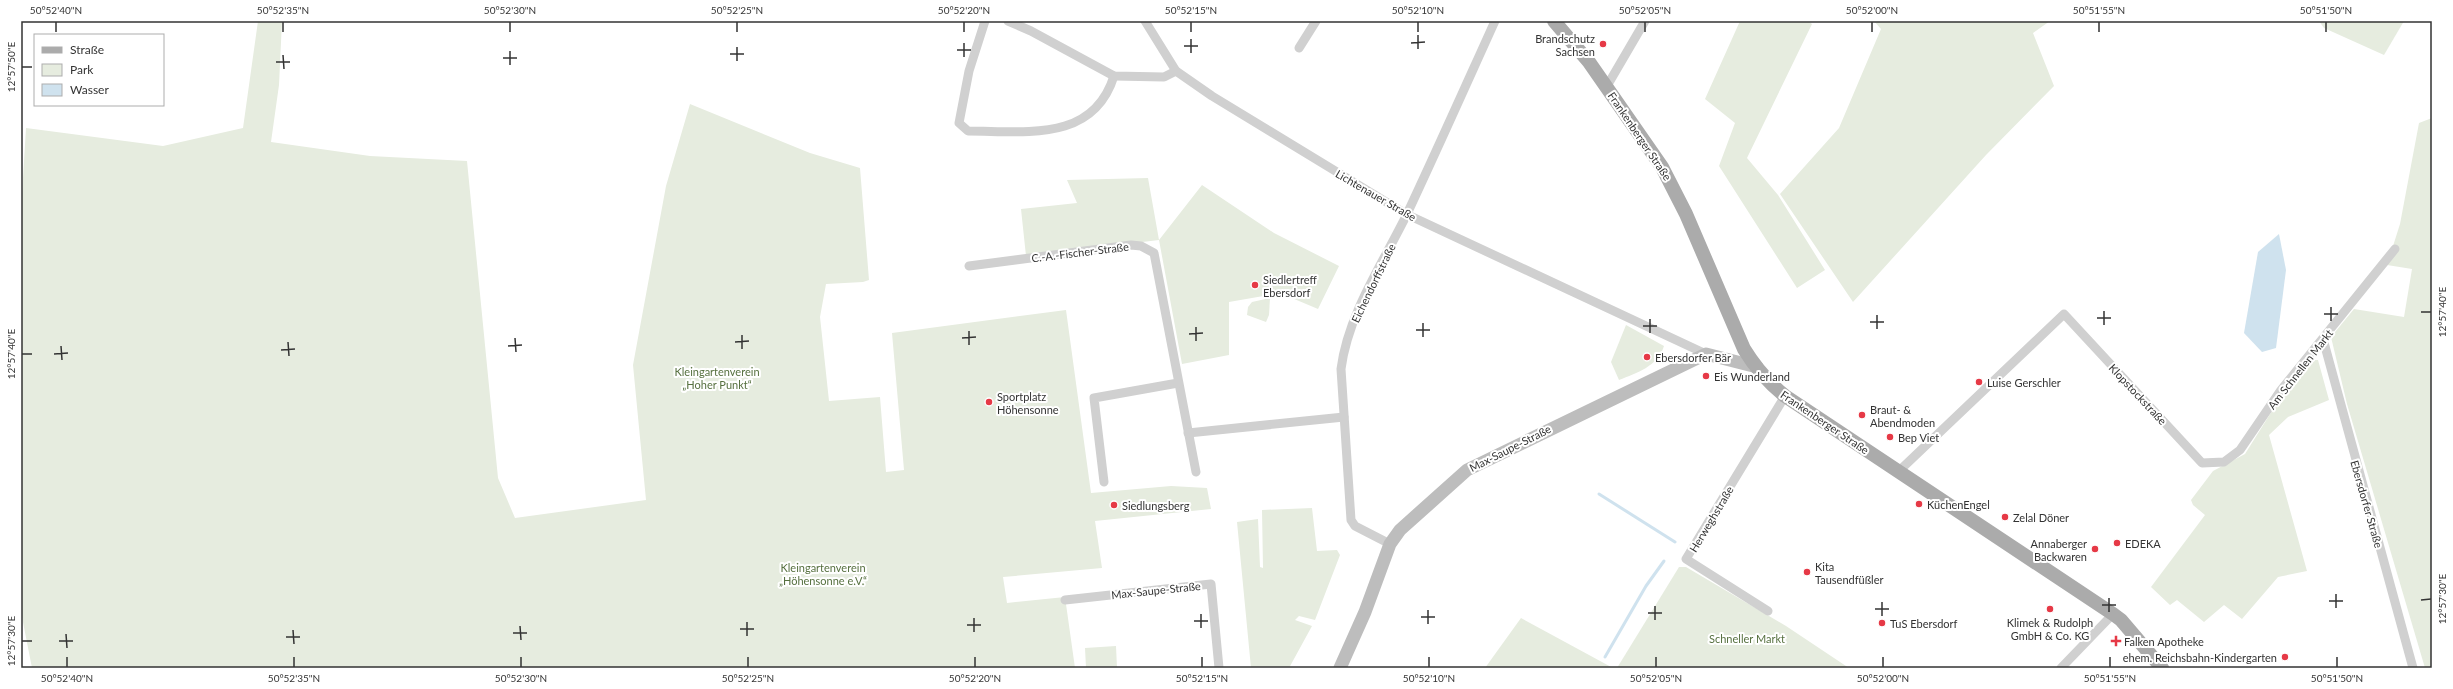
<svg xmlns="http://www.w3.org/2000/svg" width="2453" height="689" font-family="Lato,sans-serif">
<style>
.green{fill:#e6ecdf}
.water{fill:#cfe2ee}
.lines{fill:none;stroke-linecap:round;stroke-linejoin:round}
.stream{stroke:#cfe2ee;stroke-width:3}
.street{stroke:#d0d0d0;stroke-width:9}
.secondary{stroke:#bdbdbd;stroke-width:13}
.primary{stroke:#ababab;stroke-width:14}
.ticks{fill:none;stroke:#333;stroke-width:1.5}
.poi-dot{fill:#e63946;stroke:#fff;stroke-width:1.5}
.labels{text-anchor:middle;dominant-baseline:central;stroke-width:4;stroke-linejoin:round;paint-order:stroke}
.poi-label{font-size:11px;fill:#333;stroke:#fff;text-anchor:start}
.street-label{font-size:11px;fill:#333;stroke:#fff}
.park-label{font-size:11px;fill:#56703f;stroke:#fff}
.neatline{fill:none;stroke:#333;stroke-width:1.5}
.ticks-label{font-size:10px;text-anchor:middle;fill:#333}
</style>
<rect width="100%" height="100%" fill="#fff"/>
<g class="green">
<polygon points="258,21 282,21 279,85 271,142 370,156 467,161 498,478 515,518 646,500 633,365 666,186 690,104 810,153 860,168 869,280 863,282 826,284 820,317 829,401 880,397 886,472 904,470 892,333 1066,310 1091,493 1171,486 1207,488 1211,509 1095,521 1102,568 1003,577 1007,603 1065,597 1075,668 32,668 21,612 21,211 26,128 163,146 243,128"/>
<polygon points="1740,21 1808,21 1812,24 1747,158 1778,195 1825,270 1797,288 1719,166 1735,123 1705,99"/>
<polygon points="1874,21 2050,21 2033,33 2054,86 1986,155 1853,302 1780,194 1839,128 1881,29"/>
<polygon points="2319,21 2404,21 2384,55 2324,28"/>
<polygon points="2432,118 2432,668 2425,668 2347,404 2331,337 2354,309 2404,317 2412,269 2387,265 2400,224 2419,123"/>
<polygon points="1148,178 1159,240 1202,185 1274,233 1339,266 1318,309 1280,293 1229,302 1229,355 1182,364 1159,240 1026,256 1021,209 1077,203 1067,180"/>
<polygon points="1270,298 1269,315 1266,322 1247,315 1248,307 1252,302"/>
<path d="M1626,325L1664,346C1658,366 1637,373 1619,380L1611,362Z"/>
<polygon points="2312,360 2318,360 2329,400 2288,417 2269,435 2307,571 2278,577 2242,619 2224,605 2204,622 2177,600 2170,605 2151,587 2205,515 2193,505 2191,500 2213,471 2245,454 2277,403"/>
<polygon points="1312,508 1317,551 1337,550 1340,555 1315,620 1299,616 1295,620 1312,626 1289,668 1251,668 1237,522 1258,519 1260,567 1263,568 1262,510"/>
<polygon points="1679,567 1686,567 1786,626 1849,668 1617,668"/>
<polygon points="1521,618 1613,668 1485,668"/>
<polygon points="1116,646 1117,668 1086,668 1085,648"/>
</g>
<polygon class="water" points="2279,234 2286,270 2276,348 2262,352 2244,333 2258,252"/>
<g class="lines">
<g class="stream">
<polyline points="1599,494 1675,542"/>
<polyline points="1605,657 1646,586 1664,561"/>
</g>
<g class="street">
<path d="M985,21L969,71L959,123L968,131C1025,131 1093,143 1114,76"/>
<polyline points="1008,21 1031,31 1114,76 1164,77 1176,71"/>
<polyline points="1145,21 1176,71 1212,96 1406,214 1706,354"/>
<polyline points="1299,48 1316,21"/>
<polyline points="1607,86 1645,21"/>
<polyline points="969,266 1131,245 1141,246 1154,253 1196,472"/>
<polyline points="2323,339 2413,668"/>
<polyline points="1188,433 1344,417"/>
<polyline points="1899,471 2064,314 2202,463 2224,462 2240,450 2281,390 2395,249"/>
<polyline points="1104,482 1094,398 1178,383"/>
<path d="M1390,544L1355,526L1351,520L1341,369C1348,314 1383,263 1407,214C1437,150 1466,85 1495,21"/>
<polyline points="1065,600 1211,584 1219,668"/>
<polyline points="1768,611 1686,559 1785,396"/>
<polyline points="2061,668 2113,614"/>
</g>
<polyline class="secondary" points="1340,668 1365,612 1390,544 1400,530 1467,470 1706,354 1757,367"/>
<path class="primary" d="M1554,21L1589,62L1662,167L1686,214L1744,349C1755,367 1769,383 1785,396L2113,614L2121,620L2162,668"/>
</g>
<path class="ticks" d="M56,22V32M283,22V32M510,22V32M737,22V32M964,22V32M1191,22V32M1418,22V32M1645,22V32M1872,22V32M2099,22V32M2326,22V32M1418,35V49M1191,39V53M964,43V57M1411,43L1425,42M1184,46H1198M737,47V61M957,50H971M510,51V65M730,54H744M283,55L284,69M503,58H517M276,62H290M22,67H32M2331,307V321M2104,311V325M2421,312H2431M2324,314H2338M1877,315V329M2097,318H2111M1650,319V333M1870,322H1884M1423,323V337M1643,326H1657M1196,327V341M1416,330H1430M969,331V345M1189,334L1203,333M742,335V349M515,338L516,352M962,338L976,337M288,342L289,356M735,342L749,341M61,346L62,360M508,346L522,345M281,350L295,349M22,354H32M54,354L68,353M2336,594V608M2109,598V612M2421,600L2431,599M2329,601H2343M1882,602V616M2102,605H2116M1655,606V620M1875,609H1889M1428,610V624M1648,613H1662M1201,614V628M1421,617H1435M974,618V632M1194,621H1208M747,622V636M967,625H981M520,626L521,640M740,629H754M293,630L294,644M513,633H527M66,634L67,648M286,637H300M22,641H32M59,641H73M67,657V667M294,657V667M521,657V667M748,657V667M975,657V667M1202,657V667M1429,657V667M1656,657V667M1883,657V667M2110,657V667M2337,657V667"/>
<g class="poi-dot">
<circle cx="1603" cy="44" r="4"/>
<circle cx="1255" cy="285" r="4"/>
<circle cx="1647" cy="357" r="4"/>
<circle cx="1706" cy="376" r="4"/>
<circle cx="1979" cy="382" r="4"/>
<circle cx="989" cy="402" r="4"/>
<circle cx="1862" cy="415" r="4"/>
<circle cx="1890" cy="437" r="4"/>
<circle cx="1919" cy="504" r="4"/>
<circle cx="1114" cy="505" r="4"/>
<circle cx="2005" cy="517" r="4"/>
<circle cx="2117" cy="543" r="4"/>
<circle cx="2095" cy="549" r="4"/>
<circle cx="1807" cy="572" r="4"/>
<circle cx="2050" cy="609" r="4"/>
<circle cx="1882" cy="623" r="4"/>
<path d="M2114 635h4v4h4v4h-4v4h-4v-4h-4v-4h4z"/>
<circle cx="2285" cy="657" r="4"/>
</g>
<g class="labels">
<g class="poi-label">
<text x="1595" y="38" text-anchor="end">Brandschutz<tspan x="1595" dy="13">Sachsen</tspan></text>
<text x="1263" y="279">Siedlertreff<tspan x="1263" dy="13">Ebersdorf</tspan></text>
<text x="1655" y="357">Ebersdorfer Bär</text>
<text x="1714" y="376">Eis Wunderland</text>
<text x="1987" y="382">Luise Gerschler</text>
<text x="997" y="396">Sportplatz<tspan x="997" dy="13">Höhensonne</tspan></text>
<text x="1870" y="409">Braut- &amp;<tspan x="1870" dy="13">Abendmoden</tspan></text>
<text x="1898" y="437">Bep Viet</text>
<text x="1927" y="504">KüchenEngel</text>
<text x="1122" y="505">Siedlungsberg</text>
<text x="2013" y="517">Zelal Döner</text>
<text x="2087" y="543" text-anchor="end">Annaberger<tspan x="2087" dy="13">Backwaren</tspan></text>
<text x="2125" y="543">EDEKA</text>
<text x="1815" y="566">Kita<tspan x="1815" dy="13">Tausendfüßler</tspan></text>
<text x="2050" y="622" text-anchor="middle">Klimek &amp; Rudolph<tspan x="2050" dy="13">GmbH &amp; Co. KG</tspan></text>
<text x="1890" y="623">TuS Ebersdorf</text>
<text x="2124" y="641">Falken Apotheke</text>
<text x="2277" y="657" text-anchor="end">ehem. Reichsbahn-Kindergarten</text>
</g>
<g class="street-label">
<text transform="translate(1640 136) rotate(56)">Frankenberger Straße</text>
<text transform="translate(1376 195) rotate(30)">Lichtenauer Straße</text>
<text transform="translate(1080 252) rotate(-7)">C.-A.-Fischer-Straße</text>
<text transform="translate(1373 283) rotate(-64)">Eichendorffstraße</text>
<text transform="translate(2300 369) rotate(-52)">Am Schnellen Markt</text>
<text transform="translate(2138 394) rotate(47)">Klopstockstraße</text>
<text transform="translate(1825 422) rotate(34)">Frankenberger Straße</text>
<text transform="translate(1510 448) rotate(-27)">Max-Saupe-Straße</text>
<text transform="translate(2367 504) rotate(74)">Ebersdorfer Straße</text>
<text transform="translate(1711 519) rotate(-59)">Herweghstraße</text>
<text transform="translate(1156 590) rotate(-6)">Max-Saupe-Straße</text>
</g>
<g class="park-label">
<text x="717" y="371">Kleingartenverein<tspan x="717" dy="13">„Hoher Punkt“</tspan></text>
<text x="823" y="567">Kleingartenverein<tspan x="823" dy="13">„Höhensonne e.V.“</tspan></text>
<text x="1747" y="638">Schneller Markt</text>
</g>
</g>
<rect width="2453" height="689" fill="none" stroke="#ffffff" stroke-width="44"/>
<rect x="34" y="34" width="130" height="72" fill="#ffffff" stroke="#adadad"/>
<rect x="42" y="47" width="20" height="6" fill="#ababab" stroke="#adadad"/>
<text x="70" y="54" font-size="12" fill="#333333">Straße</text>
<rect x="42" y="64" width="20" height="12" fill="#e6ecdf" stroke="#adadad"/>
<text x="70" y="74" font-size="12" fill="#333333">Park</text>
<rect x="42" y="84" width="20" height="12" fill="#cfe2ee" stroke="#adadad"/>
<text x="70" y="94" font-size="12" fill="#333333">Wasser</text>
<rect x="22" y="22" width="2409" height="645" class="neatline"/>
<g class="ticks-label">
<text x="56" y="14">50°52'40"N</text>
<text x="283" y="14">50°52'35"N</text>
<text x="510" y="14">50°52'30"N</text>
<text x="737" y="14">50°52'25"N</text>
<text x="964" y="14">50°52'20"N</text>
<text x="1191" y="14">50°52'15"N</text>
<text x="1418" y="14">50°52'10"N</text>
<text x="1645" y="14">50°52'05"N</text>
<text x="1872" y="14">50°52'00"N</text>
<text x="2099" y="14">50°51'55"N</text>
<text x="2326" y="14">50°51'50"N</text>
<text transform="translate(11 67) rotate(-90)" y="4">12°57'50"E</text>
<text transform="translate(2442 312) rotate(-90)" y="4">12°57'40"E</text>
<text transform="translate(11 354) rotate(-90)" y="4">12°57'40"E</text>
<text transform="translate(2442 599) rotate(-90)" y="4">12°57'30"E</text>
<text transform="translate(11 641) rotate(-90)" y="4">12°57'30"E</text>
<text x="67" y="682">50°52'40"N</text>
<text x="294" y="682">50°52'35"N</text>
<text x="521" y="682">50°52'30"N</text>
<text x="748" y="682">50°52'25"N</text>
<text x="975" y="682">50°52'20"N</text>
<text x="1202" y="682">50°52'15"N</text>
<text x="1429" y="682">50°52'10"N</text>
<text x="1656" y="682">50°52'05"N</text>
<text x="1883" y="682">50°52'00"N</text>
<text x="2110" y="682">50°51'55"N</text>
<text x="2337" y="682">50°51'50"N</text>
</g>
</svg>
